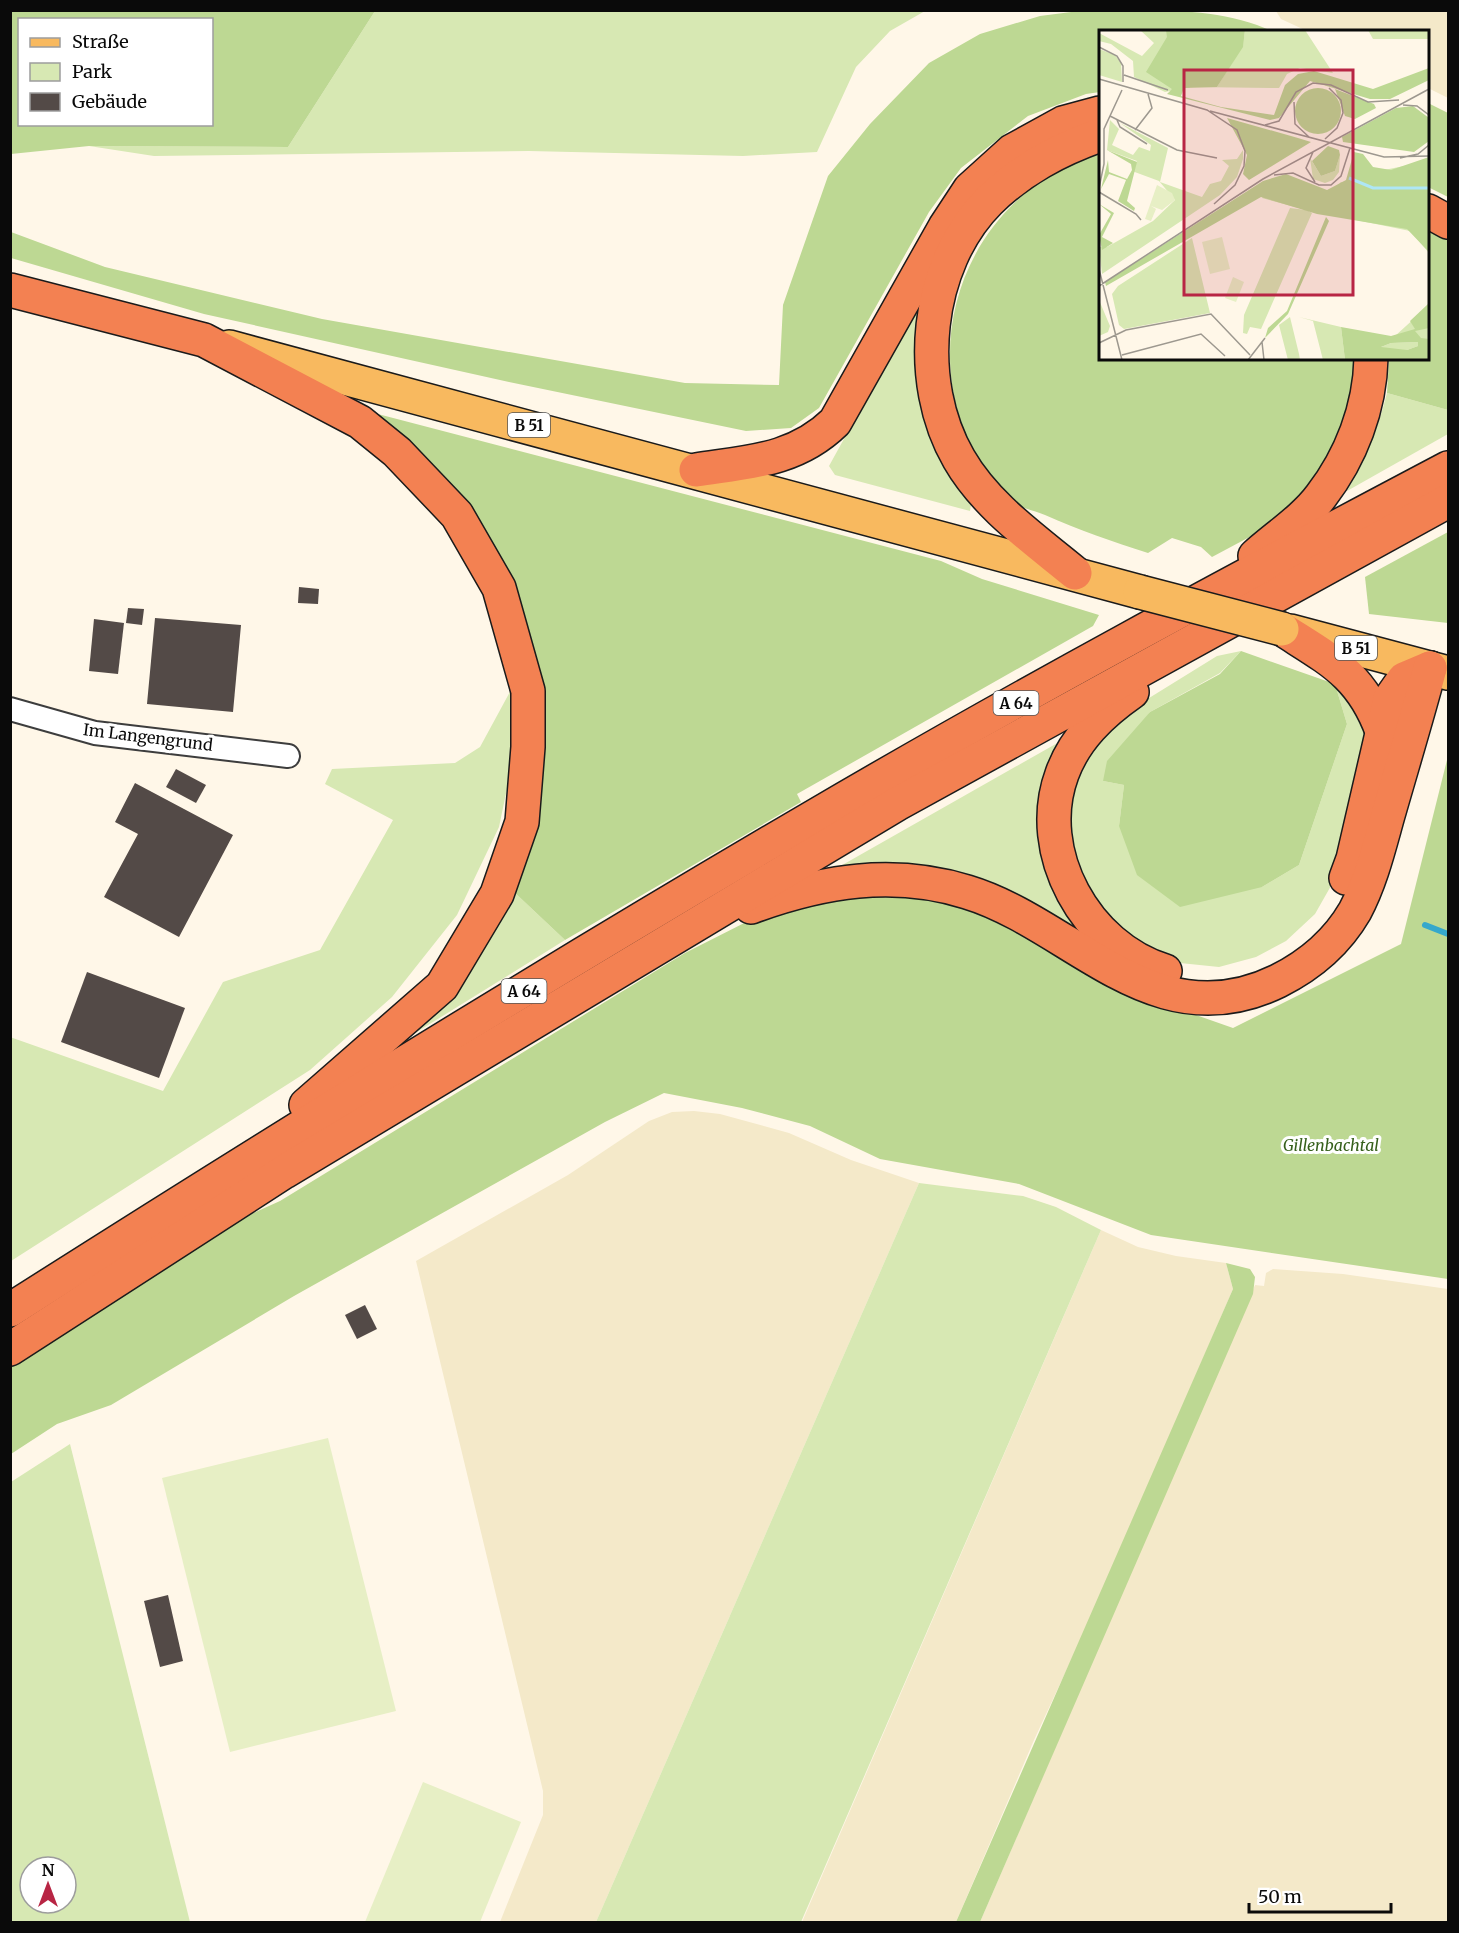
<svg xmlns="http://www.w3.org/2000/svg" width="1459" height="1933" font-family="Merriweather,serif">
<style>
.farmland{fill:#f4e9c9}
.green{fill:#d7e8b3;fill-rule:evenodd}
.forest{fill:#bdd893;fill-rule:evenodd}
.pitch{fill:#e7efc5}
.lines{fill:none;stroke-linecap:round;stroke-linejoin:round}
.stream{stroke:#35a8cc;stroke-width:6}
.building{fill:#534a47}
.street-casing{stroke:#3d3d3d;stroke-width:26}
.primary-casing{stroke:#1b1b1b;stroke-width:36}
.highway-casing{stroke:#1b1b1b;stroke-width:36}
.street{stroke:#fff;stroke-width:22}
.primary{stroke:#f8b95f;stroke-width:33}
.highway{stroke:#f38152;stroke-width:33}
.primary-bridge-casing{stroke:#1b1b1b;stroke-width:36;stroke-linecap:butt}
.primary-bridge{stroke:#f8b95f;stroke-width:33}
.labels{text-anchor:middle;dominant-baseline:central;stroke-width:6;stroke-linejoin:round;paint-order:stroke}
.shield{fill:#fff;stroke:#545454;stroke-width:1.5}
.shield-label{font-size:15px;font-weight:bold;fill:#0a0a0a}
.street-label{font-size:16px;fill:#0a0a0a;stroke:#fff}
.park-label{font-size:16px;font-style:italic;fill:#36601c;stroke:#fff}
.inset-river{fill:none;stroke:#aee6f5;stroke-width:3}
.inset-road{fill:none;stroke:#9d988f;stroke-width:1.5}
.view{fill:#b82544;fill-opacity:0.15;stroke:#b82544;stroke-width:3}
.inset-edge{fill:none;stroke:#0a0a0a;stroke-width:3}
</style>
<rect width="100%" height="100%" fill="#fff7e8"/>
<g class="farmland">
<polygon points="1276,11 1448,11 1448,98 1428,88 1428,32 1307,31 1281,19"/>
<polygon points="694,1111 720,1114 789,1133 851,1160 919,1183 596,1922 500,1922 543,1815 543,1791 416,1261 568,1175 649,1121 672,1112"/>
<polygon points="1101,1230 1138,1247 1176,1256 1226,1263 1233,1289 1099,1600 1034,1740 956,1922 802,1922"/>
<polygon points="1273,1269 1343,1274 1448,1289 1448,1922 980,1922 1255,1285 1264,1286 1266,1273"/>
</g>
<g class="green">
<polygon points="375,11 925,11 890,31 856,67 817,152 743,156 529,151 154,156 89,146 288,147"/>
<polygon points="918,305 923,308 934,438 955,483 971,505 970,511 835,475 829,466"/>
<path d="M1387,393L1448,410V434L1347,491C1365,459 1378,429 1387,393Z"/>
<polygon points="1241,651 1220,673 1150,712 1103,781 1124,785 1119,826 1262,887 1299,865 1347,724 1335,684 1348,691 1369,740 1336,877 1315,914 1286,941 1256,957 1219,967 1180,963 1143,953 1110,932 1068,860 1072,778 1088,750 1120,716 1217,656"/>
<polygon points="512,688 513,760 499,827 457,915 392,997 310,1070 11,1261 10,1037 163,1091 223,982 320,950 393,820 325,784 332,769 455,763 480,747"/>
<polygon points="1068,737 1051,782 1100,944 837,868"/>
<polygon points="513,891 565,940 412,1035 462,980"/>
<polygon points="919,1183 1023,1196 1056,1207 1101,1230 801,1922 596,1922"/>
<path d="M70,1444L190,1922H11V1482ZM30,1867H66V1903H30Z"/>
</g>
<g class="forest">
<path d="M10,11L11,10L375,11L288,147L89,146L11,154ZM20,20H212V124H20Z"/>
<path d="M1079,11C1141,10 1215,5 1272,31L1100,32V92L1086,94L1028,116L961,168L929,212L819,408L791,428L746,431L509,382L204,314L11,258V232L105,267L322,319L685,383L779,385L783,305L828,176L870,124L929,63L980,34L1040,16Z"/>
<polygon points="1428,103 1448,113 1448,197 1428,187"/>
<path d="M1100,154V358L1364,359L1327,472L1272,525L1212,557L1201,547L1172,538L1148,553C1113,542 1079,530 1045,515C1035,511 1021,508 1012,501C995,490 971,449 964,430C920,316 983,187 1100,154Z"/>
<polygon points="1428,228 1448,240 1448,410 1387,393 1389,359 1428,358"/>
<polygon points="374,413 941,561 982,579 1099,615 1093,626 797,794 801,802 565,940 513,891 537,672"/>
<polygon points="1448,532 1448,623 1369,614 1365,577"/>
<polygon points="1241,651 1335,684 1347,724 1299,865 1262,887 1180,907 1137,875 1119,826 1124,785 1103,781 1107,761 1150,712 1220,674"/>
<polygon points="1448,756 1448,1279 1151,1235 1019,1184 880,1159 810,1126 742,1108 664,1093 605,1122 294,1296 111,1405 57,1424 11,1454 11,1366 240,1219 280,1201 685,953 768,911 827,891 942,895 1010,922 1105,983 1233,1028 1401,944"/>
<polygon points="1226,1263 1250,1269 1255,1277 1253,1294 980,1922 956,1922 1233,1289"/>
</g>
<g class="pitch">
<polygon points="328,1438 396,1711 230,1752 162,1478"/>
<polygon points="423,1782 521,1822 480,1922 365,1922"/>
</g>
<g class="lines">
<polyline class="stream" points="1425,925 1448,934"/>
</g>
<g class="building">
<polygon points="299,587 319,589 318,604 298,603"/>
<polygon points="128,608 144,609 142,625 126,623"/>
<polygon points="155,618 241,625 233,712 147,704"/>
<polygon points="94,619 124,623 118,674 89,671"/>
<polygon points="176,769 206,785 196,803 166,787"/>
<polygon points="135,783 233,835 179,937 104,897 138,834 115,822"/>
<polygon points="87,972 185,1008 159,1078 61,1042"/>
<polygon points="365,1305 377,1329 357,1339 345,1315"/>
<polygon points="168,1595 183,1661 160,1667 144,1601"/>
</g>
<g class="lines">
<g class="street-casing">
<polyline id="street" points="10,709 95,733 288,756"/>
</g>
<g class="primary-casing">
<g id="primary">
<polyline points="229,347 1140,592"/>
<polyline points="1290,631 1448,673"/>
</g>
</g>
<g class="highway-casing">
<g id="highway">
<polyline points="1428,211 1448,222"/>
<polyline points="10,290 204,340 360,422 397,452 457,515 499,588 528,691 528,747 522,822 497,894 442,986 306,1105"/>
<path d="M696,470C748,462 795,461 835,422L945,227L970,189L1012,151L1063,123L1100,113"/>
<path d="M1255,556C1276,537 1304,519 1321,496C1351,457 1370,408 1371,358"/>
<path d="M1075,573C1034,539 986,506 959,459C914,382 925,265 989,201C1022,169 1058,150 1100,135"/>
<path d="M1282,629C1330,660 1361,674 1382,731"/>
<path d="M1132,692C1102,713 1075,738 1062,774C1033,852 1086,947 1165,971"/>
<polyline points="1346,878 1353,859 1390,699 1404,679 1430,668"/>
<path d="M751,907C822,881 893,869 967,892C1073,924 1154,1042 1278,981C1310,965 1337,942 1355,911C1371,881 1379,847 1388,815C1402,766 1417,717 1430,668"/>
<path d="M10,1310C274,1142 540,977 810,819C1019,696 1234,581 1448,468"/>
<polyline points="10,1349 284,1172 897,804 1448,501"/>
</g>
</g>
<use href="#street" class="street"/>
<use href="#primary" class="primary"/>
<use href="#highway" class="highway"/>
<g class="primary-bridge-casing">
<polyline id="primary-bridge" points="1140,592 1282,629"/>
</g>
<use href="#primary-bridge" class="primary-bridge"/>
</g>
<g class="labels">
<g class="shield">
<rect x="508" y="413" width="42" height="24" rx="4.5"/>
<rect x="1335" y="636" width="42" height="24" rx="4.5"/>
<rect x="993.5" y="691" width="45" height="24" rx="4.5"/>
<rect x="501.5" y="979" width="45" height="24" rx="4.5"/>
</g>
<g class="shield-label">
<text x="529" y="425">B 51</text>
<text x="1356" y="648">B 51</text>
<text x="1016" y="703">A 64</text>
<text x="524" y="991">A 64</text>
</g>
<g class="street-label">
<text transform="translate(148 737) rotate(7)">Im Langengrund</text>
</g>
<g class="park-label">
<text x="1331" y="1145">Gillenbachtal</text>
</g>
</g>
<g transform="translate(1099 30)">
<rect width="330" height="330" fill="#fff7e8"/>
<path d="M41,0H145L144,16L146,0H206L234,43L201,38L188,44L180,58L95,57H118L135,30L97,56L66,62L35,47L34,31L12,14L0,11V3L43,26L55,13ZM269,0H330V9H274ZM0,19L16,25L22,33L23,52L0,45ZM11,90L20,99L13,115L34,125L40,117L51,121L52,115L21,93L69,118L61,152L103,167L111,154L122,151L130,136L123,130L138,129L144,120V129L138,147L121,165L3,244L0,217H8L54,191L76,170L60,151L33,141L38,131L8,120ZM241,125L240,142L234,150L226,153L214,149L211,128L222,146L236,141ZM330,131V223L311,201L208,180L213,183L162,299L151,297L148,304L144,303L145,285L191,178L207,180L163,168L168,161L234,160L242,152L252,154L285,140ZM93,208L111,283L25,299L20,295L13,264L19,256ZM330,241V312L296,306L329,276ZM0,270L11,296L9,302L0,306ZM191,287L200,324L201,330H189L180,295ZM200,287L242,297L246,330H224L214,291ZM319,312V316L308,320H283L282,317L292,313Z" fill="#d7e8b3"/>
<path d="M67,0H146L144,17L118,57L85,58L82,66L122,77L175,85L186,55L199,44L215,41L274,59L330,38V50L291,69H271L211,51L180,88L171,90L68,64L73,59L47,42L68,7ZM196 81a23 23 0 1 1 46 0a23 23 0 1 1-46 0ZM236,59L275,74L277,78L256,89L246,86ZM314,76L330,88V111L315,122L244,112L243,107L297,78ZM128,88L199,108L212,112L150,150L144,144L148,125ZM229,116L240,120L241,125L236,141L222,146L213,131ZM8,120L38,132L28,171L36,178L35,181L19,171L27,150L10,144L2,159L9,130L10,142L28,149L33,140L32,134ZM255,122L264,124L274,137L292,140L330,127V222L308,199L218,184L162,167L7,256L6,252L164,151L187,144L228,160L247,150ZM0,174L15,183L3,207L14,213L3,220L0,205L12,184ZM227,187L230,191L189,284L166,308L169,298L188,281ZM330,244V298L316,301L322,308L330,309V330H246L242,297L292,306L316,299L311,291L329,274ZM319,312V316L308,320L282,317L292,313Z" fill="#bdd893" fill-rule="evenodd"/>
<path d="M58,155L73,163L76,170L63,180L52,176L57,179L52,191L46,189ZM123,207L131,239L111,244L103,212ZM134,247L145,252L137,272L126,268Z" fill="#e7efc5"/>
<path class="inset-river" d="M250,148L274,158H330"/>
<path class="inset-road" d="M0,17L18,26L24,36V52M25,45L69,60M0,49L108,80L138,100L146,121L145,136L136,155L115,174M195,72L196,94L210,107M304,75L318,76L330,85M111,81L285,127L330,126M11,86L78,120L118,128M18,90L21,97L48,114M166,95L180,91L197,62L214,53L232,55L269,72L300,70M36,100L53,78L49,64M226,109L238,98L244,83L242,70L230,58M214,122L207,138L216,152M301,128L319,124L330,115M175,145L194,143L220,155H232L242,146L251,118M0,158L5,134V99L23,60M0,162L37,184L42,190M0,239L23,330M0,256L164,149L330,59M163,312L165,330M0,313L27,300L112,284L151,325M23,325L102,304L126,326M149,330L166,308"/>
<path class="view" d="M85,40H254V265H85Z"/>
<rect width="330" height="330" class="inset-edge"/>
</g>
<rect width="1459" height="1933" fill="none" stroke="#0a0a0a" stroke-width="24"/>
<rect x="18" y="18" width="195" height="108" fill="#ffffff" stroke="#9d9d9d" stroke-width="1.5"/>
<rect x="30" y="38" width="30" height="9" fill="#f8b95f" stroke="#9d9d9d" stroke-width="1.5"/>
<text x="72" y="48" font-size="18" fill="#0a0a0a">Straße</text>
<rect x="30" y="63" width="30" height="18" fill="#d7e8b3" stroke="#9d9d9d" stroke-width="1.5"/>
<text x="72" y="78" font-size="18" fill="#0a0a0a">Park</text>
<rect x="30" y="93" width="30" height="18" fill="#534a47" stroke="#9d9d9d" stroke-width="1.5"/>
<text x="72" y="108" font-size="18" fill="#0a0a0a">Gebäude</text>
<g transform="translate(48 1885)"><circle r="28" fill="#ffffff" stroke="#9d9d9d" stroke-width="1.5"/>
<path d="M0-4.5L10 22L0 15L-10 22Z" fill="#b82544"/>
<text y="-9" font-size="16" font-weight="bold" text-anchor="middle" fill="#0a0a0a">N</text>
</g>
<path d="M1249 1903v9h142v-9" fill="none" stroke="#0a0a0a" stroke-width="3"/>
<text x="1258" y="1903" font-size="18" fill="#0a0a0a" stroke="#ffffff" stroke-width="4.5" paint-order="stroke">50 m</text>
</svg>
